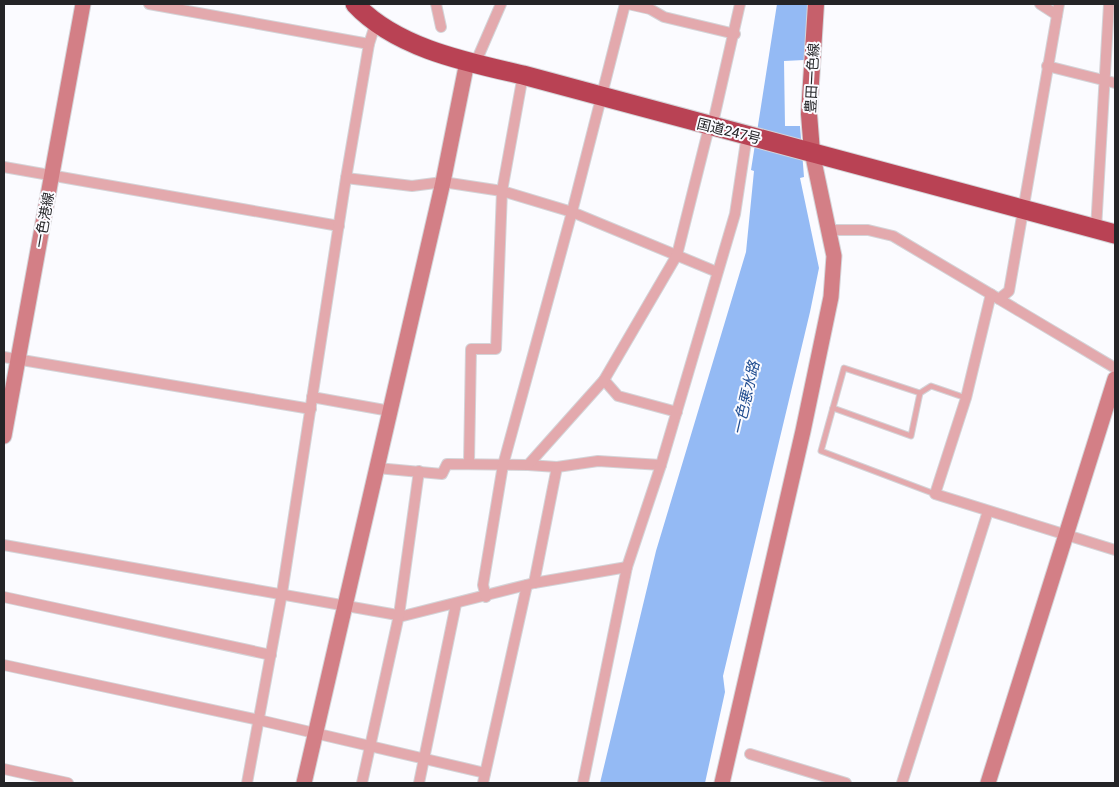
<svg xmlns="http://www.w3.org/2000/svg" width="1119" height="787" font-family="Roboto,'Noto Sans JP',sans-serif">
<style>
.water{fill:#94baf4}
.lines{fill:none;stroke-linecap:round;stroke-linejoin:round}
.lane-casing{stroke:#d4d4d8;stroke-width:7}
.street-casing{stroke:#d4d4d8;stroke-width:12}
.secondary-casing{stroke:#d4d4d8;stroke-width:17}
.primary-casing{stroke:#d4d4d8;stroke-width:18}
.highway-casing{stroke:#d4d4d8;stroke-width:21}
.lane{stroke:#e3a9ad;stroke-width:5}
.street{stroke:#e3a9ad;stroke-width:10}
.secondary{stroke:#d37f86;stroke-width:15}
.primary{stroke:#c6606b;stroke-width:16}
.highway{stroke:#b94254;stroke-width:19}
.labels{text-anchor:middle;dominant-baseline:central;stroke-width:4;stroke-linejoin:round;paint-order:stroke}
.street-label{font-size:14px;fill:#242427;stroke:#fbfbff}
.water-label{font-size:15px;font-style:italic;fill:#1e4b8f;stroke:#fbfbff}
</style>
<rect width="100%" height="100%" fill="#fbfbff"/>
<polygon class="water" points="777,4 811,4 804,60 784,61 785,126 800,126 804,177 800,178 819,268 810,312 723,676 725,692 705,783 600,783 656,551 746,252 754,171 751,170"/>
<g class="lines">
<g class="lane-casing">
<g id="lane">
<polyline points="833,408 911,436 920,393"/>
<polyline points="935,494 821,451 844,368 920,393 931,386 966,398"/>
</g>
</g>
<g class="street-casing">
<g id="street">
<polyline points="149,4 369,44"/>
<polyline points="436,4 441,27"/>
<polyline points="628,4 650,9 664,17 735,34"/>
<polyline points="1040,4 1057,15"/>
<polyline points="468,62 478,57 501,4"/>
<polyline points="1047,66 1115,83"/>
<polyline points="4,167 339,226"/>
<polyline points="346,178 412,186 443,182 502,191 572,212 717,272"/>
<polyline points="1096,229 1109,4"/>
<polyline points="828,230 868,230 893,236 1115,368"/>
<polyline points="991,294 966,398 935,494 1115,550"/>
<polyline points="999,299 1009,291 1059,4"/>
<polyline points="4,357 311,409"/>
<polyline points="604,380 618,396 677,412"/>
<polyline points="312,397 390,411"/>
<polyline points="469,463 471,349 496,349 502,191 523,75"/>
<polyline points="528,465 557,467 598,461 661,465"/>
<polyline points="377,468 442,474 447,464 528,465 604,380 677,255 708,131 712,127 740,4"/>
<polyline points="4,545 403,616 534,583 627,567"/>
<polyline points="534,583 557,467"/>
<polyline points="4,597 271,655"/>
<polyline points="486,597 483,585 503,465 572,212 625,4"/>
<polyline points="4,665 259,720 485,773"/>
<polyline points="750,754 846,783"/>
<polyline points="4,769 68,783"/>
<polyline points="247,783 282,593 346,178 369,44 376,22"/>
<polyline points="362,783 399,615 419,471"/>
<polyline points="419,783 456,604"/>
<polyline points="483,783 527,585"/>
<polyline points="583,783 627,567 661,465 735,214 747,135"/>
<polyline points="902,783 988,511"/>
</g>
</g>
<g class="secondary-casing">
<g id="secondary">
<polyline points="4,436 83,4"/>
<polyline points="304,783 443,182 467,62"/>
<polyline points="722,783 803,431 831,297 834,256 812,152"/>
<polyline points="988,783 1115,379"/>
</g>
</g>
<g class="primary-casing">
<polyline id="primary" points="812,152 809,114 816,4"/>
</g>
<g class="highway-casing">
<path id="highway" d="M355,4C396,48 466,62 523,75L1115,234"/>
</g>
<use href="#lane" class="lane"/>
<use href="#street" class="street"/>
<use href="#secondary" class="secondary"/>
<use href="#primary" class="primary"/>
<use href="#highway" class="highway"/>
</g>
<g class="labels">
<g class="street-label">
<text transform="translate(812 78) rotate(-87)">豊田一色線</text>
<text transform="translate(729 131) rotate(14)">国道247号</text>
<text transform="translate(44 220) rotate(-80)">一色港線</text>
</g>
<g class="water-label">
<text transform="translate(746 398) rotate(-77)">一色悪水路</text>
</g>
</g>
<rect width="1119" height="787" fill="none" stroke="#242427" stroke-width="10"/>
</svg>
